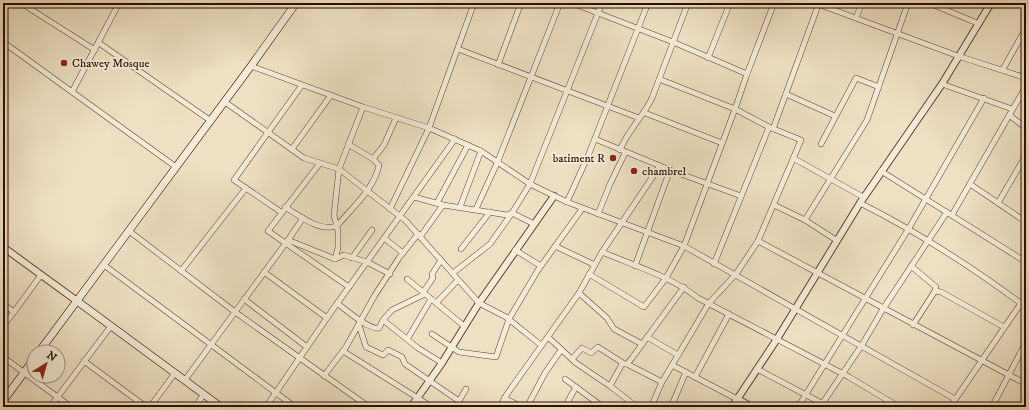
<svg xmlns="http://www.w3.org/2000/svg" width="1029" height="410" font-family="'IM FELL DW Pica',serif">
<style>
.lines{fill:none;stroke-linecap:round;stroke-linejoin:round}
.minor-casing{stroke:#5b4131;stroke-width:6}
.tertiary-casing{stroke:#5b4131;stroke-width:8}
.secondary-casing{stroke:#2a0c00;stroke-width:8}
.minor{stroke:#f4ecd8;stroke-width:5}
.tertiary{stroke:#f4ecd8;stroke-width:6}
.secondary{stroke:#f4ecd8;stroke-width:7}
.poi-dot{fill:#8f2418;stroke:#f4ecd8;stroke-width:1.5}
.labels{text-anchor:middle;dominant-baseline:central;stroke-width:4;stroke-linejoin:round;paint-order:stroke}
.poi-label{font-size:12px;fill:#2a0c00;stroke:#f4ecd8;text-anchor:start}
</style>
<rect width="100%" height="100%" fill="#eee1c3"/>
<filter id="stains"><feTurbulence type="fractalNoise" baseFrequency=".005" numOctaves="4"/><feColorMatrix values="0 0 0 0 .2 0 0 0 0 .09 0 0 0 0 .02 0 0 0 .5 -.17"/></filter>
<radialGradient id="worn" r=".72"><stop offset=".6" stop-color="#630" stop-opacity="0"/><stop offset="1" stop-color="#630" stop-opacity=".3"/></radialGradient>
<g class="lines">
<g class="minor-casing">
<g id="minor">
<polyline points="21,3 95,50"/>
<polyline points="572,3 673,42 747,74 735,109 659,79"/>
<polyline points="815,3 958,56 1026,78"/>
<polyline points="929,3 977,23"/>
<polyline points="856,18 862,3"/>
<polyline points="3,42 176,167"/>
<polyline points="99,43 211,121"/>
<polyline points="458,49 639,118"/>
<polyline points="708,58 730,3"/>
<polyline points="498,65 521,3"/>
<polyline points="251,66 363,107 429,128 481,151 530,184 567,202 684,246 955,399"/>
<polyline points="1003,69 1026,28"/>
<polyline points="747,74 774,3"/>
<polyline points="942,84 1012,109"/>
<polyline points="72,92 119,3"/>
<polyline points="786,94 835,116"/>
<polyline points="225,102 304,158 339,169 406,221 479,303 506,317 541,345"/>
<polyline points="645,113 722,143"/>
<polyline points="1009,115 1026,128"/>
<polyline points="773,129 819,3"/>
<polyline points="595,139 670,170"/>
<polyline points="821,144 856,78 879,87"/>
<polyline points="292,149 331,95"/>
<path d="M620,150C628,130 643,117 652,98L688,3"/>
<polyline points="793,158 863,197"/>
<polyline points="373,159 384,145 396,118"/>
<polyline points="320,163 268,231 349,287"/>
<polyline points="881,171 1026,262"/>
<polyline points="970,184 1026,222"/>
<polyline points="414,197 443,205 507,215 512,213 530,184 602,3"/>
<polyline points="567,202 588,156 648,3"/>
<polyline points="437,203 468,145"/>
<path d="M860,203C920,233 972,267 1026,307"/>
<polyline points="998,203 1026,155"/>
<polyline points="774,205 805,220 836,240"/>
<path d="M285,207C300,216 319,232 337,226C351,209 375,188 379,165L373,159L348,144"/>
<polyline points="460,207 481,151"/>
<polyline points="390,209 429,128 474,3"/>
<polyline points="476,209 498,161 560,3"/>
<polyline points="281,212 234,180 302,85"/>
<polyline points="598,214 610,184 625,153"/>
<polyline points="952,215 1026,86"/>
<polyline points="805,220 867,120 908,3"/>
<polyline points="129,231 235,312 369,407"/>
<polyline points="420,237 443,205"/>
<polyline points="384,238 403,253"/>
<polyline points="288,240 303,218"/>
<polyline points="758,241 1026,384"/>
<polyline points="555,246 595,265"/>
<polyline points="461,249 490,212"/>
<polyline points="515,250 541,266"/>
<path d="M602,252C635,266 670,276 698,298L849,377L899,407"/>
<polyline points="352,258 372,230"/>
<polyline points="335,259 338,248 338,231 334,215 339,169 363,107"/>
<polyline points="714,264 769,127"/>
<polyline points="104,265 295,407"/>
<polyline points="635,266 670,170 741,196"/>
<polyline points="911,266 936,287 935,291 941,292 1004,327"/>
<polyline points="181,271 246,188"/>
<polyline points="264,272 327,318"/>
<polyline points="453,273 490,244 512,213 534,224"/>
<polyline points="589,274 644,307 666,278 684,246 735,109 769,127 801,140 758,241 736,274 709,303 662,382 651,407"/>
<polyline points="407,279 464,326"/>
<polyline points="424,291 433,278 432,274 441,260"/>
<polyline points="579,293 607,318 614,329 642,344"/>
<polyline points="425,294 392,310 383,320 418,348 442,363"/>
<polyline points="244,299 307,347"/>
<polyline points="437,302 458,280"/>
<path d="M337,303C346,310 369,330 379,328L383,320"/>
<polyline points="3,304 14,312 41,275"/>
<polyline points="359,325 366,347 383,355 388,350 402,357 405,364 459,401 457,407"/>
<polyline points="913,325 935,291"/>
<polyline points="3,326 14,312"/>
<polyline points="432,334 459,352 496,357 509,319 538,270 582,209"/>
<polyline points="548,337 576,363 610,386 622,364 627,364 632,358 684,287"/>
<polyline points="647,337 678,355"/>
<polyline points="408,338 431,299"/>
<polyline points="343,351 432,407"/>
<polyline points="3,357 71,407"/>
<polyline points="572,359 582,348 591,353 598,347 623,363"/>
<polyline points="84,361 146,407"/>
<polyline points="627,364 662,382"/>
<polyline points="672,365 737,399"/>
<polyline points="757,369 829,407"/>
<polyline points="324,376 346,347 375,295 399,258 418,234"/>
<polyline points="695,377 729,314"/>
<polyline points="565,379 603,407"/>
<polyline points="185,380 288,240 335,259 344,255 367,262 390,274"/>
<polyline points="610,386 637,407"/>
<polyline points="504,398 522,407"/>
<polyline points="459,401 466,389"/>
<polyline points="50,407 111,326"/>
<polyline points="150,407 175,373"/>
<polyline points="195,407 204,394"/>
<polyline points="266,407 331,312 455,139"/>
<polyline points="500,407 507,394 579,293 602,252 660,166"/>
<polyline points="527,407 545,373 561,350"/>
<polyline points="568,407 568,401 576,387"/>
<polyline points="671,407 686,372"/>
<polyline points="798,407 909,228 984,98"/>
<polyline points="820,407 862,345 883,309 947,212"/>
<polyline points="950,407 1026,296"/>
<polyline points="992,407 1026,342"/>
</g>
</g>
<g class="tertiary-casing">
<g id="tertiary">
<polyline points="3,247 77,301"/>
<polyline points="737,399 752,407"/>
<polyline points="411,407 442,363 479,303 554,196"/>
<polyline points="732,407 777,339 860,203 942,84 991,3"/>
</g>
</g>
<g class="secondary-casing">
<g id="secondary">
<polyline points="77,301 221,407"/>
<polyline points="39,352 251,66 296,3"/>
<polyline points="3,401 34,359"/>
</g>
</g>
<use href="#minor" class="minor"/>
<use href="#tertiary" class="tertiary"/>
<use href="#secondary" class="secondary"/>
</g>
<g class="poi-dot">
<circle cx="64" cy="63" r="4"/>
<circle cx="613" cy="158" r="4"/>
<circle cx="634" cy="171" r="4"/>
</g>
<g class="labels">
<g class="poi-label">
<text x="72" y="63">Chawey Mosque</text>
<text x="605" y="158" text-anchor="end">batiment R</text>
<text x="642" y="171">chambrel</text>
</g>
</g>
<rect width="1029" height="410" fill="none" stroke="#eee1c3" stroke-width="16"/>
<rect x="4" y="4" width="1021" height="402" fill="none" stroke="#2a0c00" stroke-width="2"/>
<rect x="8" y="8" width="1013" height="394" fill="none" stroke="#2a0c00"/>
<g transform="translate(46 364) rotate(37)"><circle r="19" fill="#f4ecd8" stroke="#a39282"/>
<path d="M0-3L7 15L0 10L-7 15Z" fill="#8f2418"/>
<text y="-6" font-size="11" font-weight="bold" text-anchor="middle" fill="#2a0c00">N</text>
</g>
<rect width="100%" height="100%" filter="url(#stains)"/>
<rect width="100%" height="100%" fill="url(#worn)"/>
</svg>
